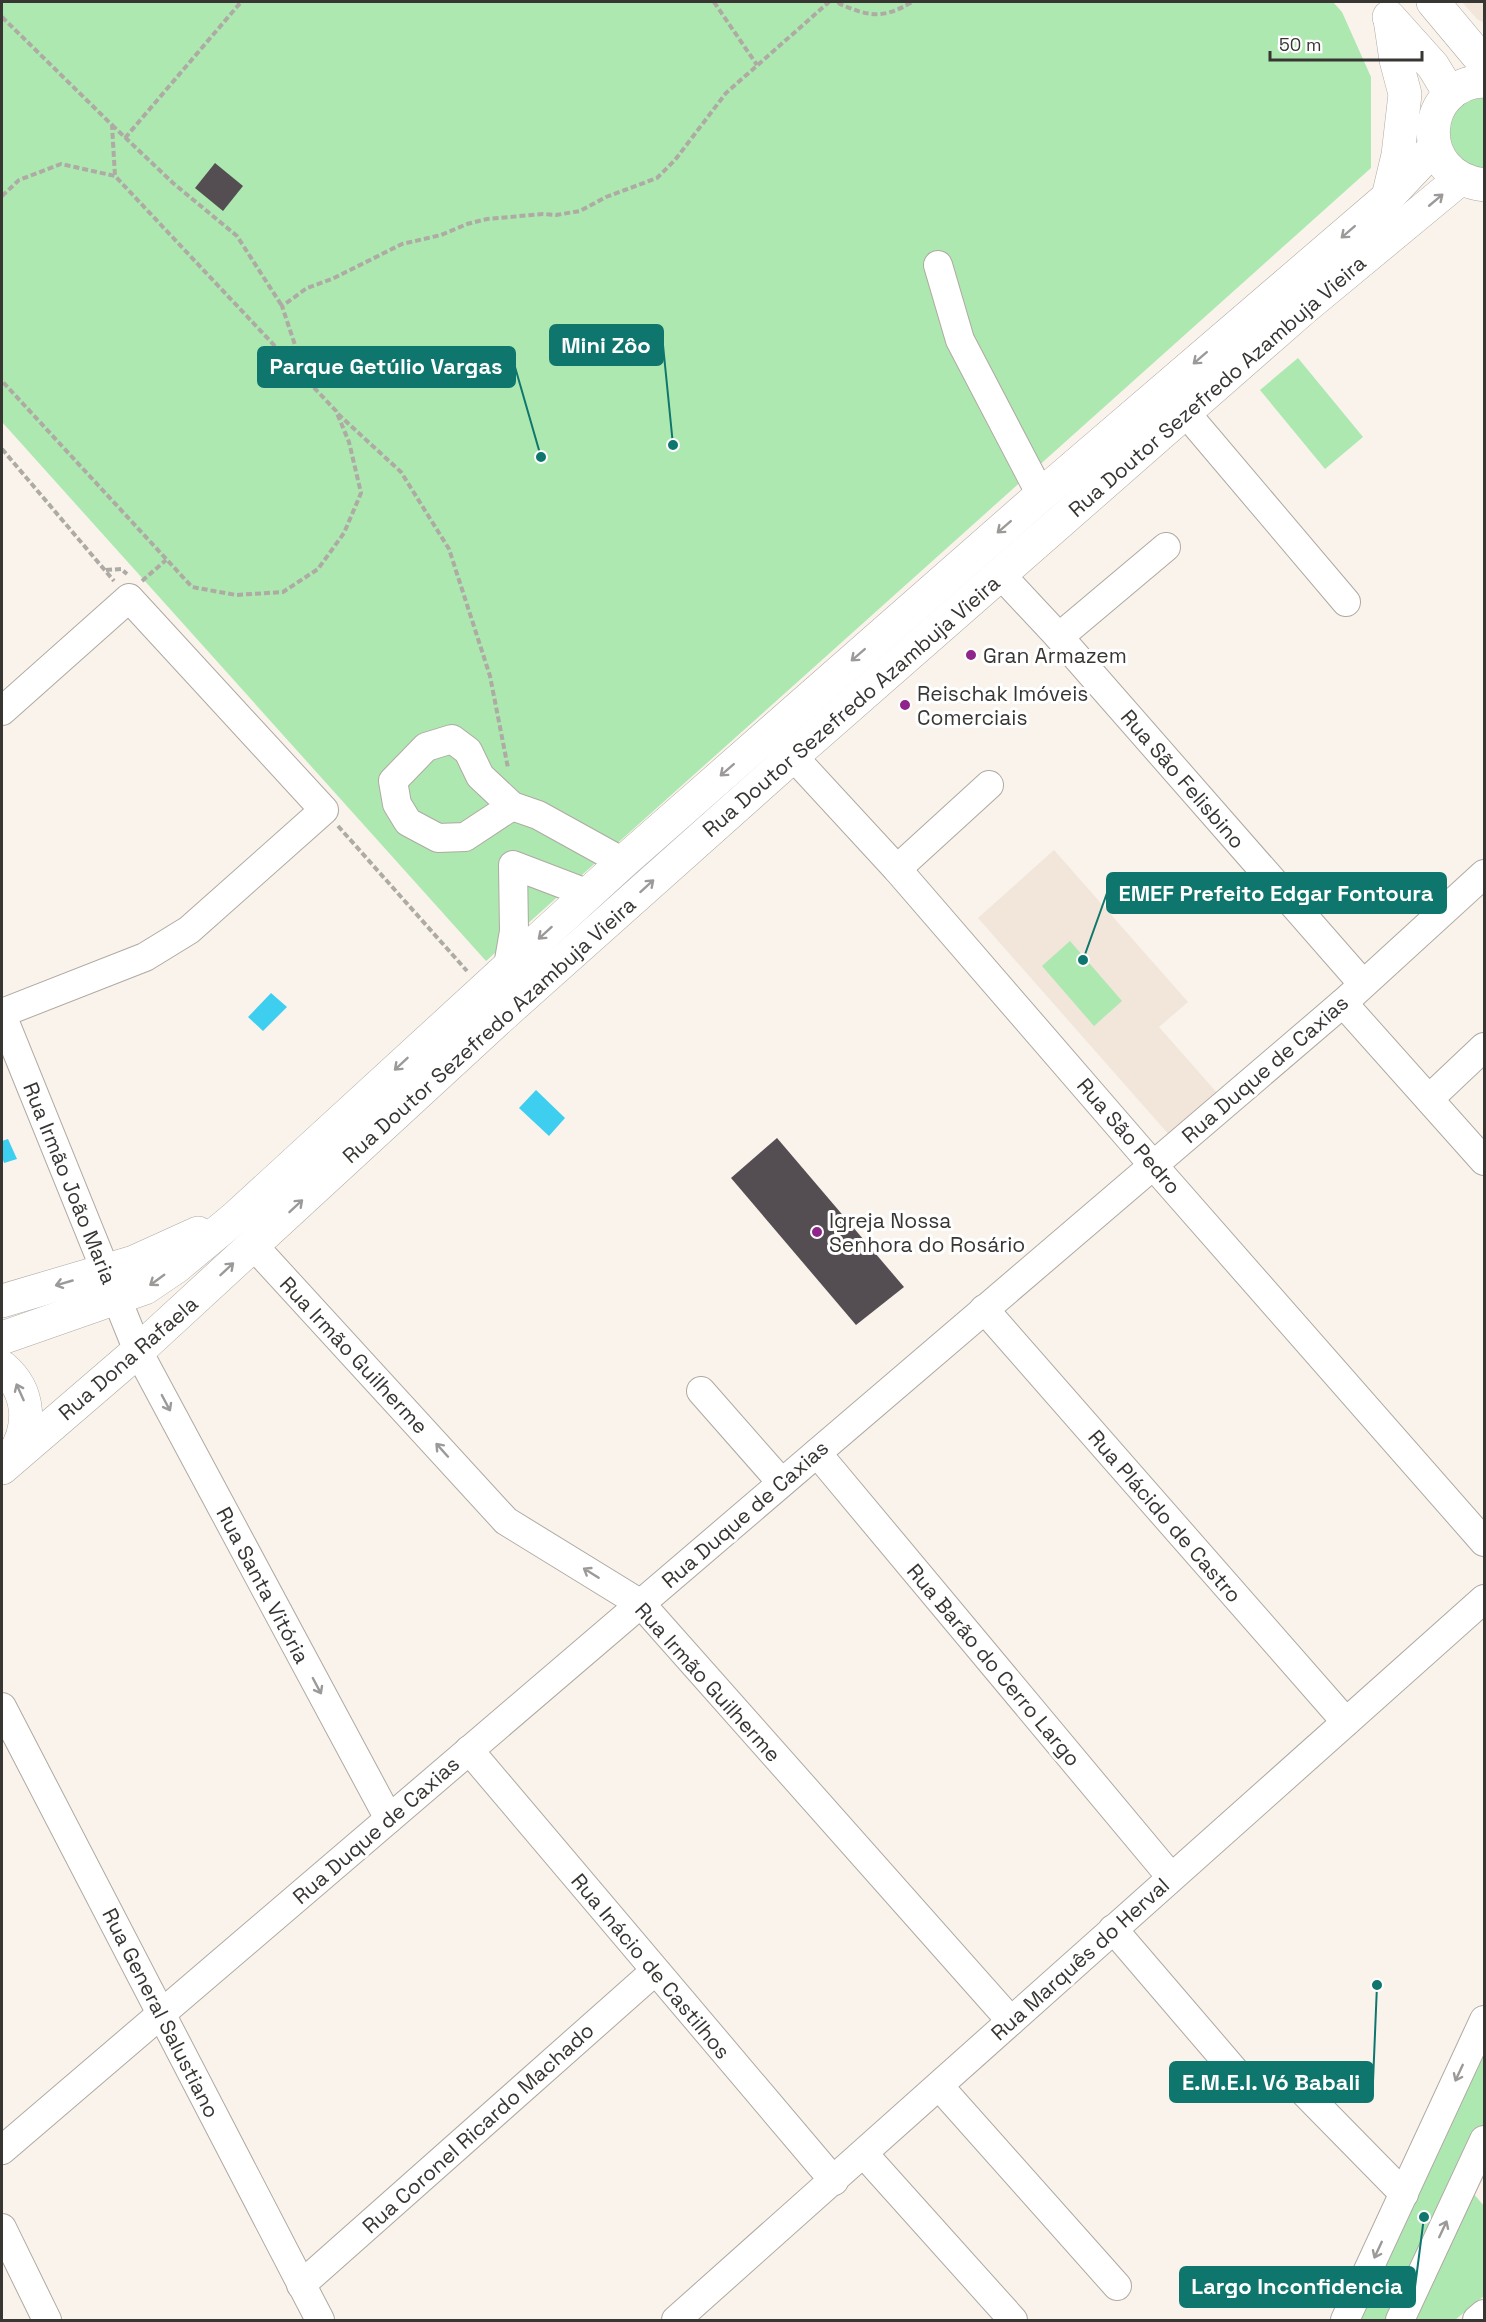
<svg xmlns="http://www.w3.org/2000/svg" width="1486" height="2322" font-family="'Space Grotesk',sans-serif">
<style>
.built{fill:#f1e6d9}
.green{fill:#ade8b0}
.water{fill:#3eceef}
.building{fill:#544d52}
.lines{fill:none;stroke-linecap:round;stroke-linejoin:round}
.minor-casing{stroke:#afa9a2;stroke-width:30}
.major-casing{stroke:#afa9a2;stroke-width:34}
.path{stroke:#aeaaa4;stroke-width:4;stroke-dasharray:6 3;stroke-linecap:butt}
.minor{stroke:#fff;stroke-width:28}
.major{stroke:#fff;stroke-width:33}
.oneway{stroke:#9c9a99}
.poi-dot{fill:#8f258a;stroke:#fff;stroke-width:2}
.labels{text-anchor:middle;dominant-baseline:central;stroke-width:6;stroke-linejoin:round;paint-order:stroke}
.street-label{font-size:21px;fill:#383633;stroke:#fff}
.poi-label{font-size:21px;fill:#383633;stroke:#fff;text-anchor:start}
.leader{fill:none;stroke:#0f766e;stroke-width:2}
.callout-dot{fill:#0f766e;stroke:#fff;stroke-width:2}
.callout{fill:#0f766e;stroke:#0f766e;stroke-width:2}
.callout-label{font-size:22px;text-anchor:middle;font-weight:bold;fill:#fff}
</style>
<rect width="100%" height="100%" fill="#f9f3ec"/>
<g class="built">
<polygon points="1462,2 1484,2 1484,23 1477,19"/>
<polygon points="1054,850 1188,1002 1159,1027 1219,1095 1171,1137 978,918"/>
</g>
<g class="green">
<polygon points="2,2 1333,2 1342,12 1371,77 1371,168 486,961 2,422"/>
<polygon points="1484,89 1484,177 1450,161 1448,109"/>
<polygon points="1298,358 1363,437 1325,469 1260,390"/>
<polygon points="1070,941 1122,1001 1094,1026 1042,966"/>
<polygon points="1484,2055 1484,2127 1391,2320 1358,2320"/>
<polygon points="1473,2193 1484,2206 1484,2296 1455,2320 1413,2320"/>
</g>
<g class="water">
<polygon points="271,993 287,1007 263,1031 248,1017"/>
<polygon points="536,1090 565,1118 549,1136 519,1108"/>
<polygon points="8,1139 17,1159 4,1163 2,1157 2,1141"/>
</g>
<g class="building">
<polygon points="215,163 243,186 223,211 195,188"/>
<polygon points="777,1138 904,1287 856,1325 731,1178"/>
</g>
<g class="lines">
<g class="minor-casing">
<g id="minor">
<polyline points="938,265 960,340 1041,495"/>
<polyline points="1185,412 1346,602"/>
<polyline points="1001,575 1059,637 1363,984"/>
<polyline points="1059,637 1166,547"/>
<polyline points="2,711 129,598 324,810 189,930 145,957 2,1013"/>
<polyline points="778,740 897,869 1153,1165 1484,1542"/>
<polyline points="512,806 465,837 438,838 408,822 397,804 393,781 426,747 452,739 468,751 480,776 512,806 538,815 623,862"/>
<polyline points="897,869 989,785"/>
<polyline points="508,966 514,931 513,865 589,894"/>
<polyline points="1343,1003 1484,1161"/>
<polyline points="2,1015 138,1351 389,1819"/>
<polyline points="1429,1099 1484,1047"/>
<polyline points="253,1245 506,1521 641,1604 1011,2021"/>
<polyline points="984,1309 1346,1722"/>
<polyline points="701,1391 781,1482"/>
<polyline points="817,1453 1171,1877"/>
<polyline points="2,1707 320,2320"/>
<polyline points="469,1750 834,2181"/>
<path d="M1113,1929L1245,2083C1262,2091 1279,2085 1297,2085L1404,2194"/>
<polyline points="939,2086 1117,2286"/>
<polyline points="2,2150 1343,1003 1484,874"/>
<polyline points="864,2154 1013,2320"/>
<polyline points="2,2228 47,2320"/>
<polyline points="301,2285 655,1971"/>
<polyline points="676,2320 1484,1599"/>
<polyline points="1345,2320 1484,2020"/>
<polyline points="1400,2320 1484,2140"/>
<polyline points="1477,2320 1484,2314"/>
</g>
</g>
<g class="major-casing">
<g id="major">
<polyline points="1433,2 1484,63"/>
<polyline points="1389,17 1433,66 1450,94"/>
<path d="M1484,81C1420,83 1413,176 1484,185"/>
<polyline points="1388,197 1398,155 1405,94 1396,60 1390,19"/>
<polyline points="2,1301 134,1262 198,1233"/>
<polyline points="2,1338 145,1288 176,1267 236,1217 623,862 1041,495 1387,198 1435,147"/>
<path d="M2,1367C31,1391 32,1428 12,1457"/>
<polyline points="2,1468 138,1351 505,1013 793,756 1303,309 1460,179"/>
</g>
</g>
<g class="path">
<polyline points="714,2 757,65"/>
<path d="M838,2L840,4C870,17 883,19 912,2"/>
<polyline points="2,17 112,125 115,176"/>
<polyline points="112,125 173,183 237,236 282,306"/>
<polyline points="125,138 241,2"/>
<polyline points="2,196 19,180 61,164 115,176 336,411 349,442 361,493 344,533 318,569 283,592 236,595 192,587 2,381"/>
<polyline points="306,378 282,306 307,288 332,279 402,244 441,235 467,224 487,219 543,214 556,215 580,211 606,197 657,178 675,160 726,93 829,2"/>
<polyline points="338,414 401,472 449,549 490,676 508,768"/>
<polyline points="2,449 114,581"/>
<polyline points="106,570 121,569 127,574"/>
<polyline points="142,581 166,560"/>
<polyline points="338,826 467,971"/>
</g>
<use href="#minor" class="minor"/>
<use href="#major" class="major"/>
</g>
<defs><path id="oneway-shaft" d="M-6 0H5M1.5-3L5.5 0L1.5 3" fill="none" stroke-width="1.6" stroke-linecap="round" stroke-linejoin="round" transform="scale(1.5)"/></defs>
<g class="oneway">
<use href="#oneway-shaft" transform="translate(1436 200) rotate(-40)"/>
<use href="#oneway-shaft" transform="translate(1348 232) rotate(139)"/>
<use href="#oneway-shaft" transform="translate(1200 358) rotate(139)"/>
<use href="#oneway-shaft" transform="translate(1004 527) rotate(139)"/>
<use href="#oneway-shaft" transform="translate(858 655) rotate(139)"/>
<use href="#oneway-shaft" transform="translate(727 770) rotate(139)"/>
<use href="#oneway-shaft" transform="translate(647 886) rotate(-42)"/>
<use href="#oneway-shaft" transform="translate(545 933) rotate(138)"/>
<use href="#oneway-shaft" transform="translate(401 1064) rotate(137)"/>
<use href="#oneway-shaft" transform="translate(296 1206) rotate(-43)"/>
<use href="#oneway-shaft" transform="translate(227 1269) rotate(-43)"/>
<use href="#oneway-shaft" transform="translate(157 1280) rotate(144)"/>
<use href="#oneway-shaft" transform="translate(64 1283) rotate(164)"/>
<use href="#oneway-shaft" transform="translate(20 1392) rotate(-114)"/>
<use href="#oneway-shaft" transform="translate(166 1403) rotate(62)"/>
<use href="#oneway-shaft" transform="translate(442 1450) rotate(-132)"/>
<use href="#oneway-shaft" transform="translate(591 1573) rotate(-148)"/>
<use href="#oneway-shaft" transform="translate(317 1686) rotate(62)"/>
<use href="#oneway-shaft" transform="translate(1459 2073) rotate(115)"/>
<use href="#oneway-shaft" transform="translate(1443 2229) rotate(-65)"/>
<use href="#oneway-shaft" transform="translate(1378 2250) rotate(115)"/>
</g>
<g class="poi-dot">
<circle cx="971" cy="655" r="6"/>
<circle cx="905" cy="705" r="6"/>
<circle cx="817" cy="1232" r="6"/>
</g>
<g class="labels">
<g class="street-label">
<text transform="translate(1217 386) rotate(-41)">Rua Doutor Sezefredo Azambuja Vieira</text>
<text transform="translate(851 706) rotate(-41)">Rua Doutor Sezefredo Azambuja Vieira</text>
<text transform="translate(1183 779) rotate(49)">Rua São Felisbino</text>
<text transform="translate(489 1030) rotate(-42)">Rua Doutor Sezefredo Azambuja Vieira</text>
<text transform="translate(1265 1069) rotate(-41)">Rua Duque de Caxias</text>
<text transform="translate(1129 1136) rotate(49)">Rua São Pedro</text>
<text transform="translate(70 1183) rotate(68)">Rua Irmão João Maria</text>
<text transform="translate(354 1355) rotate(47)">Rua Irmão Guilherme</text>
<text transform="translate(128 1358) rotate(-41)">Rua Dona Rafaela</text>
<text transform="translate(745 1514) rotate(-41)">Rua Duque de Caxias</text>
<text transform="translate(1165 1516) rotate(49)">Rua Plácido de Castro</text>
<text transform="translate(263 1585) rotate(62)">Rua Santa Vitória</text>
<text transform="translate(994 1665) rotate(50)">Rua Barão do Cerro Largo</text>
<text transform="translate(708 1682) rotate(48)">Rua Irmão Guilherme</text>
<text transform="translate(376 1830) rotate(-41)">Rua Duque de Caxias</text>
<text transform="translate(1080 1959) rotate(-42)">Rua Marquês do Herval</text>
<text transform="translate(651 1966) rotate(50)">Rua Inácio de Castilhos</text>
<text transform="translate(161 2013) rotate(63)">Rua General Salustiano</text>
<text transform="translate(478 2128) rotate(-42)">Rua Coronel Ricardo Machado</text>
</g>
<g class="poi-label">
<text x="983" y="655">Gran Armazem</text>
<text x="917" y="693">Reischak Imóveis<tspan x="917" dy="24">Comerciais</tspan></text>
<text x="829" y="1220">Igreja Nossa<tspan x="829" dy="24">Senhora do Rosário</tspan></text>
</g>
</g>
<path class="leader" d="M673 445L663 345M541 457L515 367M1083 960L1107 893M1377 1985L1373 2082M1424 2217L1415 2287"/>
<g class="callout-dot">
<circle cx="673" cy="445" r="6"/>
<circle cx="541" cy="457" r="6"/>
<circle cx="1083" cy="960" r="6"/>
<circle cx="1377" cy="1985" r="6"/>
<circle cx="1424" cy="2217" r="6"/>
</g>
<g class="callout">
<rect x="550" y="325" width="113" height="40" rx="6"/>
<rect x="258" y="347" width="257" height="40" rx="6"/>
<rect x="1107" y="873" width="339" height="40" rx="6"/>
<rect x="1170" y="2062" width="203" height="40" rx="6"/>
<rect x="1180" y="2267" width="235" height="40" rx="6"/>
</g>
<g class="callout-label">
<text x="606" y="353">Mini Zôo</text>
<text x="386" y="374">Parque Getúlio Vargas</text>
<text x="1276" y="901">EMEF Prefeito Edgar Fontoura</text>
<text x="1271" y="2090">E.M.E.I. Vó Babali</text>
<text x="1297" y="2294">Largo Inconfidencia</text>
</g>
<rect width="1486" height="2322" fill="none" stroke="#383633" stroke-width="6"/>
<path d="M1270 51v9h152v-9" fill="none" stroke="#383633" stroke-width="3"/>
<text x="1279" y="51" font-size="18" fill="#383633" stroke="#ffffff" stroke-width="4.5" paint-order="stroke">50 m</text>
</svg>
